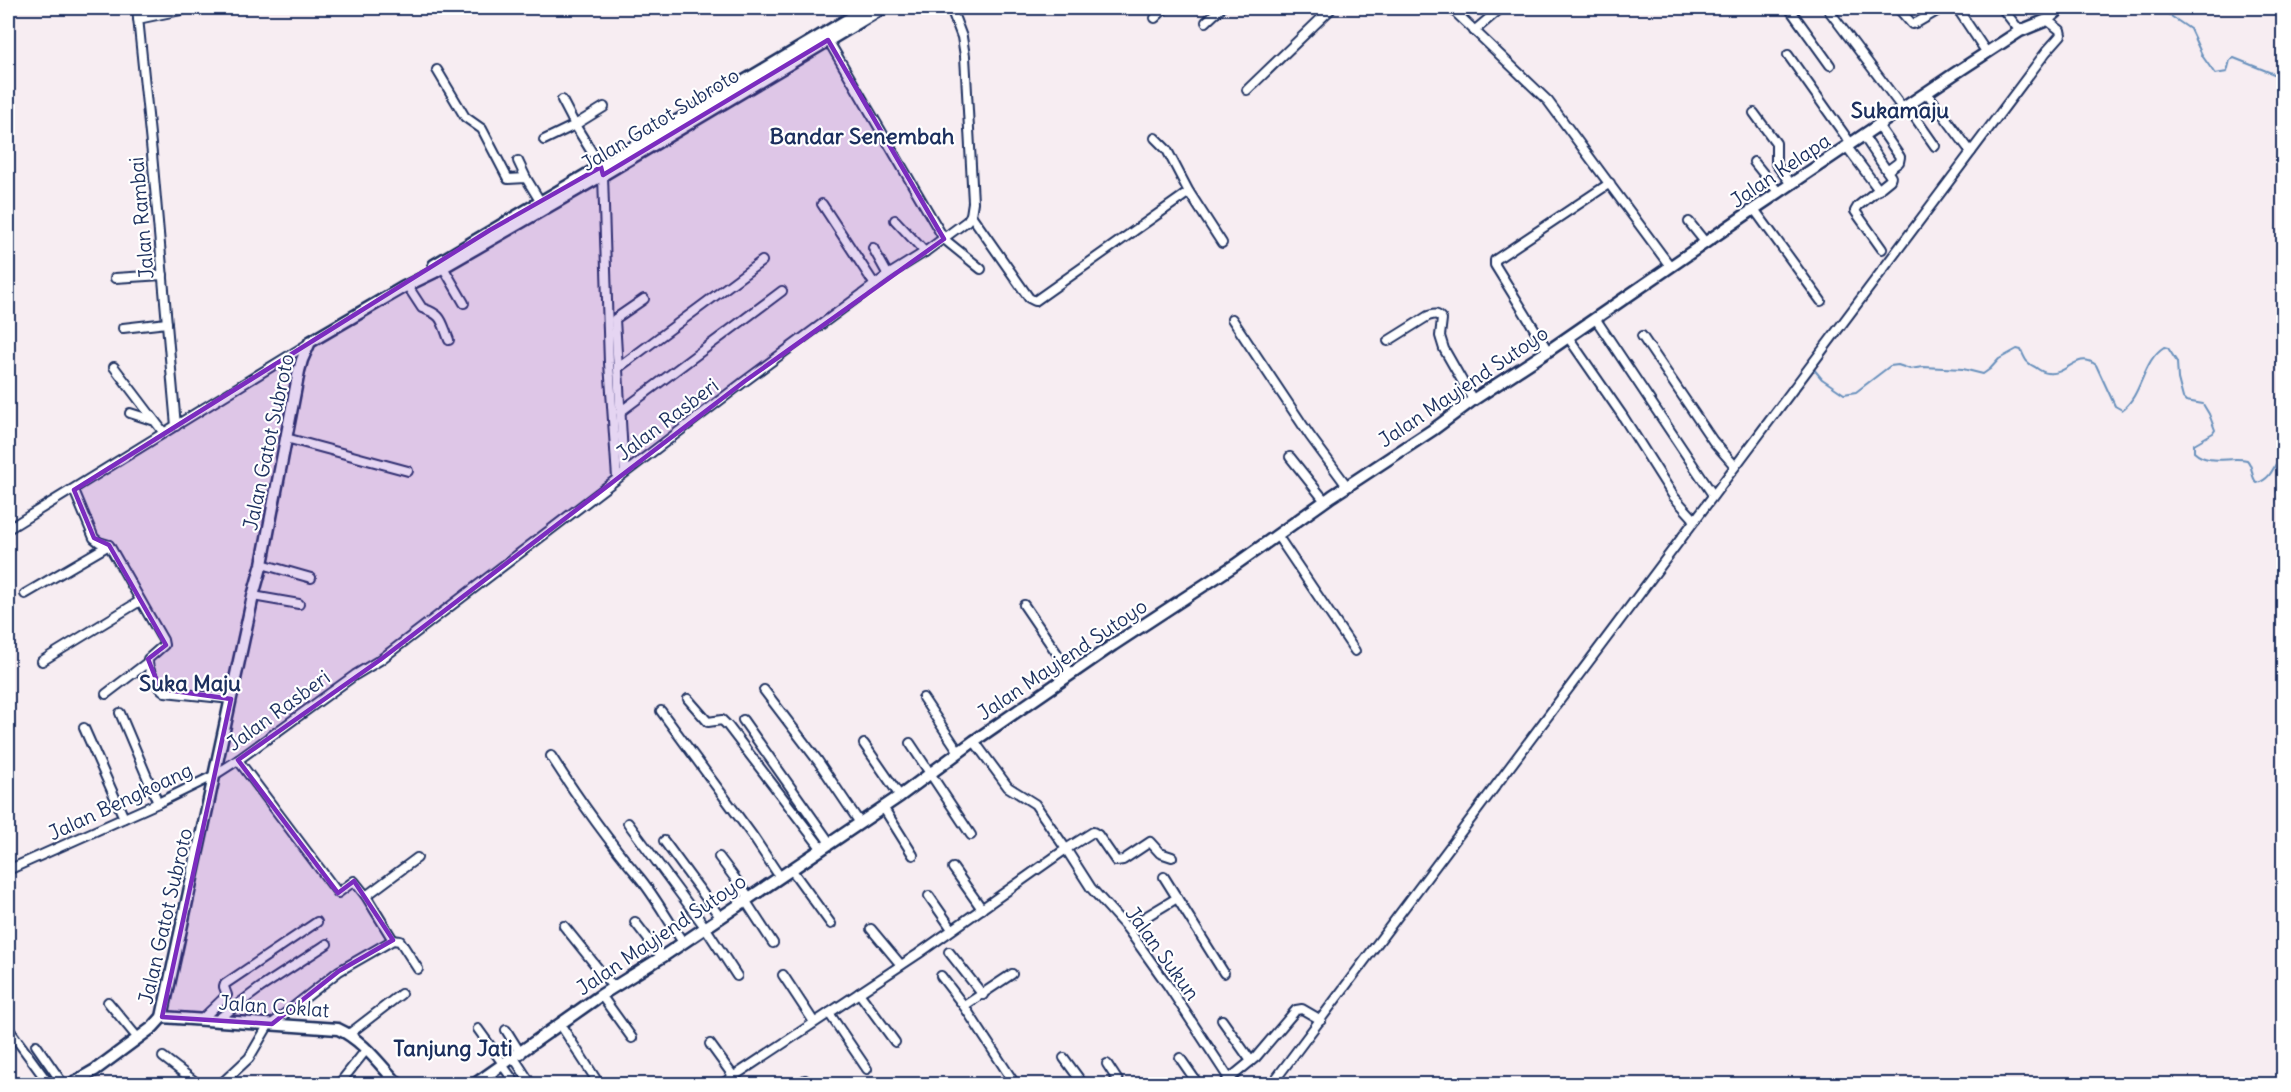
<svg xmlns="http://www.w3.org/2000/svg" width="2291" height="1092" font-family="Delius,sans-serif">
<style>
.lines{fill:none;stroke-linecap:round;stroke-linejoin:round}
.stream{stroke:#6890bc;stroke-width:2}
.street-casing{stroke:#1b2f5e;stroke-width:12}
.secondary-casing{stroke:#1b2f5e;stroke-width:15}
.street{stroke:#fff;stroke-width:8}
.secondary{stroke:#fff;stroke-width:10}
.marked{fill:#7b2cbf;fill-opacity:0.2;stroke:#7b2cbf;stroke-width:4.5;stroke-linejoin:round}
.labels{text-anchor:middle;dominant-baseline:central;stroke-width:4.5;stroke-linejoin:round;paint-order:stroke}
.street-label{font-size:20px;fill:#1b2f5e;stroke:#fff}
.quarter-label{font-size:22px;font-weight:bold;fill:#1b2f5e;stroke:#fff}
</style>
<rect width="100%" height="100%" fill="#f7edf2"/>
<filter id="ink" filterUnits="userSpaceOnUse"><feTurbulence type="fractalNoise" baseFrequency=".0167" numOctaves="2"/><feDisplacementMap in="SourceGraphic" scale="12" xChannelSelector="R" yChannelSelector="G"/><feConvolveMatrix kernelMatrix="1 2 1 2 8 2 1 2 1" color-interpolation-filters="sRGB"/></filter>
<g filter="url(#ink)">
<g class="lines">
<g class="stream">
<polyline points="2159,8 2190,29 2203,57 2215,74 2227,72 2230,60 2234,58 2284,78"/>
<path d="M1808,362L1822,379L1844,394L1856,392L1890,366L1898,365L1910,369L1923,367L1963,369L1983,374L1990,369L1999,359L2017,349L2021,350C2025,359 2026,363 2035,367C2039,370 2043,373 2048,373C2067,376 2077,350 2096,365L2115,406L2122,410C2143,394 2142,361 2164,347L2168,348L2177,362L2178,379L2183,398L2186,401L2203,404L2209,414L2215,430L2213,433L2194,444V452C2209,466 2230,456 2247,460C2254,467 2250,477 2257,483C2274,478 2274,462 2284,451"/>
<polyline points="2284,479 2277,491 2284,498"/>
</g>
<g class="street-casing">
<g id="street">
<polyline points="137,8 152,154 176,426"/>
<polyline points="1451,8 1548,101 1670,266"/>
<polyline points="1789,8 1830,65"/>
<polyline points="1827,8 1903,109"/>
<polyline points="1898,8 1912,24 1918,22 1942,8"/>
<polyline points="1957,8 1987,53"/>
<polyline points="2002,8 2020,31"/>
<polyline points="1155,18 1165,8"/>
<polyline points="138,19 191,8"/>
<polyline points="1206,22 1221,8"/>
<polyline points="1474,31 1501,8"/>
<polyline points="828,40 944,239 981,269"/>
<polyline points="1788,55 1851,144"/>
<polyline points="437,70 465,117 482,129 508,179 526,178 540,201"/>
<polyline points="1247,90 1332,8"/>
<polyline points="1927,93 1971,152"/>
<polyline points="562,100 575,125 601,167 603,175 609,363 617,478"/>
<polyline points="1907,106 1935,146"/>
<polyline points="1754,113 1776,143 1776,164 1791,184"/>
<polyline points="1878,125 1900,157 1899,162 1887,171"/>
<polyline points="1863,135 1891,177 1890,180 1858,206 1855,211 1882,249"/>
<polyline points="544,140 575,125 604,107"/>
<polyline points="1847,147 1879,190"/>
<polyline points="518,161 526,178"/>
<polyline points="1754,162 1779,193"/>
<polyline points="1189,192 1222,243"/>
<polyline points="822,204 875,285"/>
<polyline points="1754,209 1821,301"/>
<polyline points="971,215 1029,298 1035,301 1189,192 1167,150 1155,138"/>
<polyline points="895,220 925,252"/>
<polyline points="1689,222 1705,242"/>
<polyline points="873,248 888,275"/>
<polyline points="443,267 464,303"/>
<polyline points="115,278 163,275"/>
<path d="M407,285L422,308C443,315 441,320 449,340"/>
<polyline points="1595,318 1713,495"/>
<polyline points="1232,319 1310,436 1347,486"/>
<polyline points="123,328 167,323"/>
<polyline points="1642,336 1713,441 1735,466"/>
<polyline points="1568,337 1622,415 1674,497 1695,520"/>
<path d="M1388,341L1428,316C1435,314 1437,313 1442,319L1440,336L1444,349L1473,400"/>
<polyline points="1548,351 1495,265 1495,260 1610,183"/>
<polyline points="114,367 164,433"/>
<polyline points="618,368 762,261"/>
<polyline points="620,412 782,291"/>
<polyline points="130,413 152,420"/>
<polyline points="286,438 408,471"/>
<polyline points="1290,457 1325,501"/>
<polyline points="625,471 623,455 615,319 644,299"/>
<path d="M74,490L94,538L99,542L109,545L163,640L164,645L148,659C147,669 157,687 165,692L231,699"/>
<polyline points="8,529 308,344"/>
<polyline points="1277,535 1355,651"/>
<polyline points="262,564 311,578"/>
<polyline points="25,594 109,545"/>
<polyline points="253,596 299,604"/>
<polyline points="1024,605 1071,674"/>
<polyline points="42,661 140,601"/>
<polyline points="764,690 818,761 860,823"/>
<polyline points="106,694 148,662"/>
<polyline points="923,698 959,752"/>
<polyline points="688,699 708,722 722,720 728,726 822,849"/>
<polyline points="661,711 752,835 780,877"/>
<polyline points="120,713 158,803"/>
<polyline points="743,720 830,843"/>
<polyline points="84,728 124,818"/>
<polyline points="910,743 971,835"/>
<polyline points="864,744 900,796"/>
<path d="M551,756C578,798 606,838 639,877C655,896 668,921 683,942"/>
<polyline points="238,760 338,893 354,881 366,896 393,940"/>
<polyline points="883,807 913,855"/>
<polyline points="628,823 705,927 737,976"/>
<polyline points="664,841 720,917"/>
<polyline points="719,857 749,897"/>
<polyline points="1172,857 1160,853 1150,842 1123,860 1116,861 1098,835 1093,832 1066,849 1091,888 1127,928 1169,987 1230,1080"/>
<polyline points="953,868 982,909"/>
<polyline points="791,869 831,924"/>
<polyline points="8,870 158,803 213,776 238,760 355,675 380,660 745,381 888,275 925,252 967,221 971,215 973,202 965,56 962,37 951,8"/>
<polyline points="1164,877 1224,973"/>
<polyline points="366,896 417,858"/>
<polyline points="929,896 952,929"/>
<polyline points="745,900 773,943"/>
<polyline points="635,922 662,957"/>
<polyline points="564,926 613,987"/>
<polyline points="1127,928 1177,898"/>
<polyline points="871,929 901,965"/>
<polyline points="949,952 983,995"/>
<polyline points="783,975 814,1022"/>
<polyline points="941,976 964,1006 1015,1084"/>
<polyline points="859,993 895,1042"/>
<polyline points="601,995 632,1038"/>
<polyline points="108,1002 137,1037"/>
<polyline points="964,1006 1012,974"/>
<polyline points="829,1013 867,1069"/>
<polyline points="202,1019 227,995 224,987 225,984 317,922"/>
<polyline points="217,1020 260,988 327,944"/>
<polyline points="1222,1020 1251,1061"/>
<polyline points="272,1024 339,971 393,940 400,941 418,969"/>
<polyline points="560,1024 599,1084"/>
<polyline points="8,1028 49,1084"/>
<polyline points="478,1029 504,1065"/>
<polyline points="506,1030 521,1054"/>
<polyline points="349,1034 401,994"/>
<polyline points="710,1044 739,1084"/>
<polyline points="36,1045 63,1084"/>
<polyline points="163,1057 198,1084"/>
<polyline points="514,1058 531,1084"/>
<polyline points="1064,1058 1083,1084"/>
<polyline points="1180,1058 1198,1084"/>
<polyline points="1107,1064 1120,1084"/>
<polyline points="503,1066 516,1084"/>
<polyline points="1170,1083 1171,1084"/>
<polyline points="221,1084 249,1058 269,1024"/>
<polyline points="339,1084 366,1050"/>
<polyline points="722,1084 918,954 1066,849 1035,804 1008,787 974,741"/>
<polyline points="799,1084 805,1080"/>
<polyline points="1223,1084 1256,1057 1296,1010 1302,1009 1321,1020"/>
<polyline points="1272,1084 2046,52 2061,35 2060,30 2047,20"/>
</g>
</g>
<g class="secondary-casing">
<g id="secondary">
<polyline points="434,265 867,8"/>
<path d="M162,1017L338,1029C363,1040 380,1065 398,1084"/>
<polyline points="71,1084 95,1070 153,1027 162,1017 253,596 262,564 299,371 302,360 310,342 404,287 435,272 603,175 883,8"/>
<polyline points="475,1084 601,995 662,957 900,796 974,741 1113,645 1235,565 1332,496 1434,429 1473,400 1548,351 1754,209 1954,74 2020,31 2047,20 2061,8"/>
</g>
</g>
<use href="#street" class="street"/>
<use href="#secondary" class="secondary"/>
</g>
</g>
<path class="marked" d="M828,40L944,239L745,381L380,660L238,760L338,893L354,881L393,940L339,971L272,1024L162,1017L231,699L160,689L148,659L166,645L109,545L94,538L74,490L490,230L601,167L603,175Z"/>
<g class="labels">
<g class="street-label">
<text transform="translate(660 119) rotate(-31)">Jalan Gatot Subroto</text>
<text transform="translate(1780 170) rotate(-34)">Jalan Kelapa</text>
<text transform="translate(141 218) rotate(-95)">Jalan Rambai</text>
<text transform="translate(1463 386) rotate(-34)">Jalan Mayjend Sutoyo</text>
<text transform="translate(667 419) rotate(-37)">Jalan Rasberi</text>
<text transform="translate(268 442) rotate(-78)">Jalan Gatot Subroto</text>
<text transform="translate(1062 659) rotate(-34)">Jalan Mayjend Sutoyo</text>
<text transform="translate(278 710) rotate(-36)">Jalan Rasberi</text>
<text transform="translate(120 801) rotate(-25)">Jalan Bengkoang</text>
<text transform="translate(165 916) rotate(-77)">Jalan Gatot Subroto</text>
<text transform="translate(661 934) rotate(-34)">Jalan Mayjend Sutoyo</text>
<text transform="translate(1163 953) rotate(54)">Jalan Sukun</text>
<text transform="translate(274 1006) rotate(4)">Jalan Coklat</text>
</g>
<g class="quarter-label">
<text x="1900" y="110">Sukamaju</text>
<text x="862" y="136">Bandar Senembah</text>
<text x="190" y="683">Suka Maju</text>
<text x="453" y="1048">Tanjung Jati</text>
</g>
</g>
<rect width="2291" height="1092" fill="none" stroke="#fff" stroke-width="30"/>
<rect x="15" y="15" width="2261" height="1062" fill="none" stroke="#1b2f5e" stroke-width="2" filter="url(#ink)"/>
</svg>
